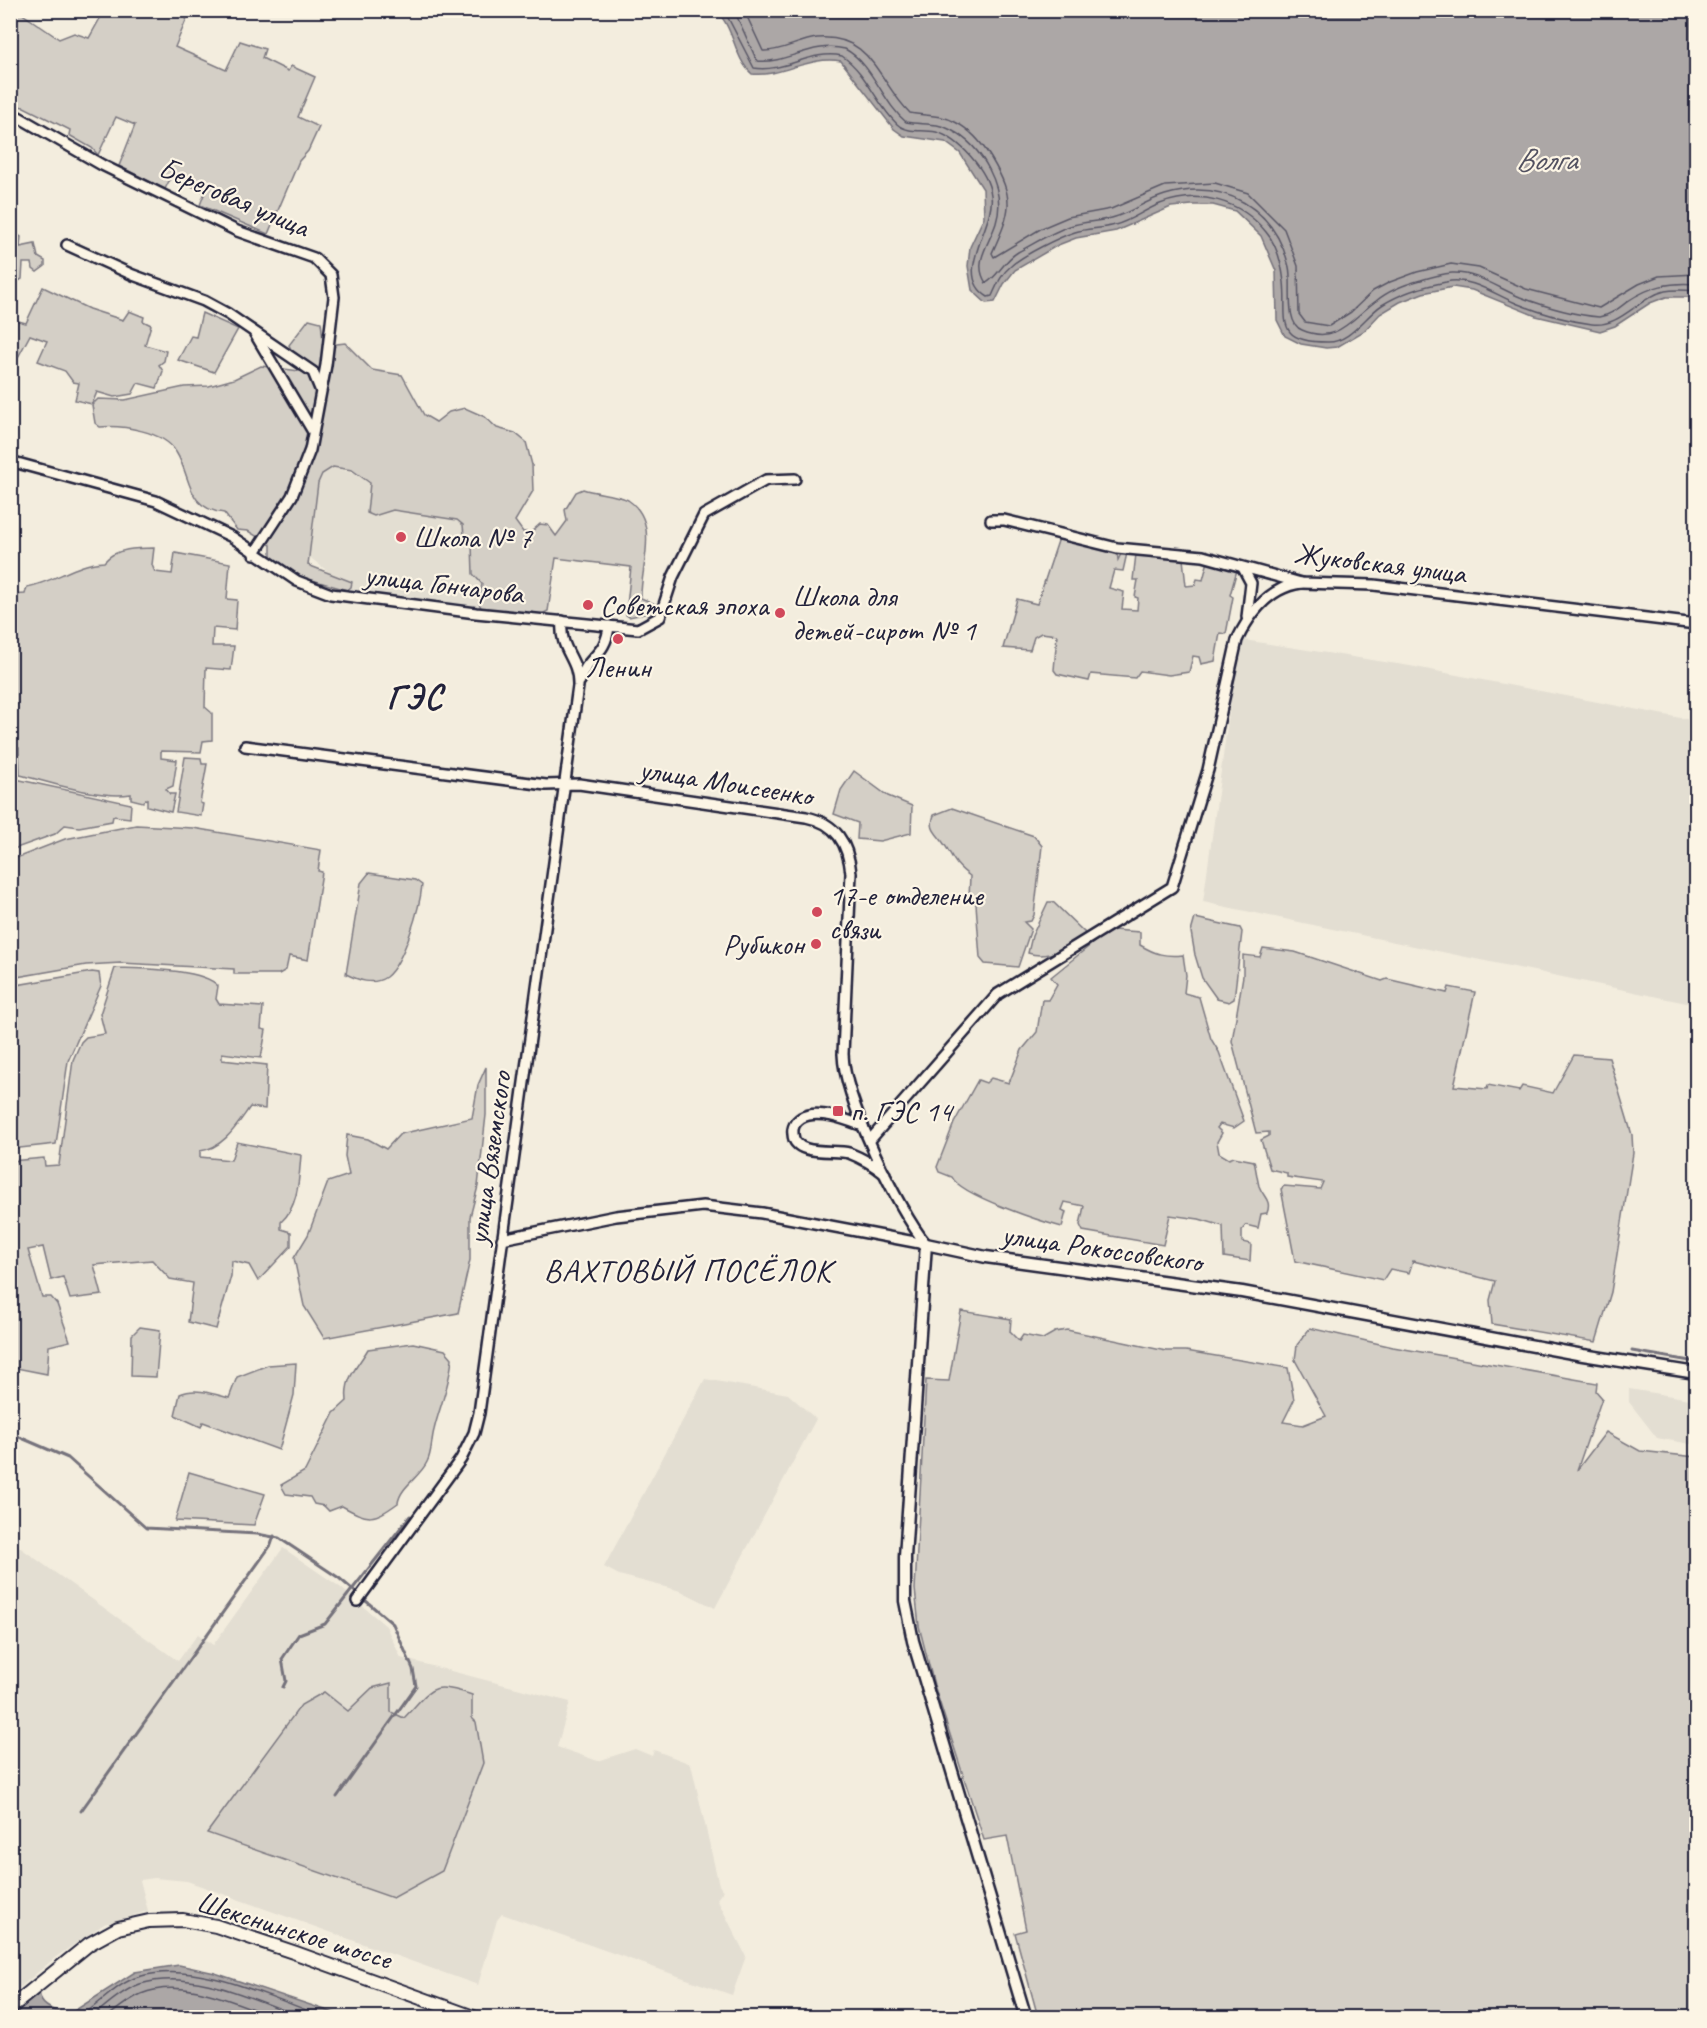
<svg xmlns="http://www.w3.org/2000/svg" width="1707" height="2028" font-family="Caveat,sans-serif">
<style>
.built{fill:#e3ded2}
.green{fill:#d4cfc6;stroke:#7b7880;stroke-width:1.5}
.water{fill:#aca7a6;stroke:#75727b;stroke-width:1.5}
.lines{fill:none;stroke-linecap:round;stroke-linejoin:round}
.shore{stroke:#595766;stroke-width:1.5}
.stream{stroke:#75727b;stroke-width:3}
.minor-casing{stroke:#22223b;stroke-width:14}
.tertiary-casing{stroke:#22223b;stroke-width:15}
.secondary-casing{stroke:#22223b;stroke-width:16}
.minor{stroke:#fcf5e5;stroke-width:9}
.tertiary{stroke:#fcf5e5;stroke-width:10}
.secondary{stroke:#fcf5e5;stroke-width:12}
.poi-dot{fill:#d1495b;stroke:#fcf5e5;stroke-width:2}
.labels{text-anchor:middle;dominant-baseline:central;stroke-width:4.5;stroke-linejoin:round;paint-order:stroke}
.street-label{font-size:30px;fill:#22223b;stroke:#fcf5e5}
.poi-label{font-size:30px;fill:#22223b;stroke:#fcf5e5;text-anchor:start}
.water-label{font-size:32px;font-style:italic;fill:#525160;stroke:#fcf5e5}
.neighbourhood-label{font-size:32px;letter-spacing:1.5px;fill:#22223b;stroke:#fcf5e5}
.district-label{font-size:36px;font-weight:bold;letter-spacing:1.5px;fill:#22223b;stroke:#fcf5e5}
</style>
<rect width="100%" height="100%" fill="#f3edde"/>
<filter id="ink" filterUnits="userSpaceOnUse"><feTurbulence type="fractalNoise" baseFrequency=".0167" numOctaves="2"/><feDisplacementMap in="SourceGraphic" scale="12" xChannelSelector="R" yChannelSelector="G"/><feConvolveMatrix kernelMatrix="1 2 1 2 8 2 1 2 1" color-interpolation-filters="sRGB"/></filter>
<g filter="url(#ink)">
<g class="built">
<polygon points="319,462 500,522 489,608 353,591 303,552"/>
<polygon points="1244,640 1410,666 1696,721 1696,1005 1203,902 1234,676"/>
<polygon points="705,1379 788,1394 816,1419 715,1608 681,1591 619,1575 604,1567"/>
<polygon points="1629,1389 1696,1400 1696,1445 1657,1438 1629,1402"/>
<polygon points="11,1541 178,1661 198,1634 213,1645 283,1548 340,1587 386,1626 401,1658 570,1702 557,1747 598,1761 635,1749 652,1756 654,1750 691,1764 719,1885 723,1891 717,1899 746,1956 732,1995 502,1914 497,1920 478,1985 187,1881 155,1878 140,1880 148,1911 104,1924 56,1957 11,1995"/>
</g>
<g class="green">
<polygon points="10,11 18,11 59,39 74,33 89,38 103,13 106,15 108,11 124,16 127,11 168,11 187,18 175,47 226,70 240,41 265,49 262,58 288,71 291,66 315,77 298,117 319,127 308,151 299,161 268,234 200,205 205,192 171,177 165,189 119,166 135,125 116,117 98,155 92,148 69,135 70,130 24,107 11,105"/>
<polygon points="11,231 21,237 20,247 35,244 38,257 45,261 45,266 37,272 33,269 32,263 23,263 22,279 17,282 11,282"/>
<polygon points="43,287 89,309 123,320 129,311 144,317 143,321 151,325 145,345 166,351 164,361 159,365 163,371 157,388 138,383 132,394 114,397 97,392 92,404 75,400 79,383 73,382 65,371 38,361 47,341 30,335 16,361 11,358 11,319 26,323"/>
<polygon points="202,313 238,329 214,372 178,360 191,336 196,337"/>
<path d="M309,319L321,322L323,340L330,351L337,344L345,343L372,370L402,375L424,415L436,422L449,412L465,408L485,417L497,428L515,433L526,442L532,465L533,491L515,521L523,532H531L540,524L548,525L556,536L567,521L565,510L576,492L583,489C594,493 620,495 628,500C661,522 640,567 641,598L655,604L653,612L629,617L626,615L631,567L556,558L548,611L540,615L482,610L479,603L482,584L473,574L472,544L464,535L463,525L457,520L393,510L374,516L367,513L370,483L352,470L333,467L322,474L318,483L308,565L352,582L351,587L347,590L298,576L271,558V545L248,531L237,530L224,513C185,508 192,477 176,452C164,431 122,425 100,427L95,423L92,405L98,399L125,400L184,387L209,386L234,379L261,366L307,372L296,360L289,345Z"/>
<polygon points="1059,538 1117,552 1118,560 1122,552 1127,553 1123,571 1114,570 1109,588 1124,592 1122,609 1137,610 1138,598 1135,597 1138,580 1133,580 1136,554 1183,559 1186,586 1195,585 1197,579 1203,580 1208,561 1237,570 1230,595 1233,597 1226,634 1220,633 1215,661 1201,664 1199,657 1193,656 1189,672 1169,675 1140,671 1135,678 1091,674 1089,681 1057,674 1054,670 1057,635 1041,633 1034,637 1030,650 1003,648 1017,599 1037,604"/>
<path d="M154,548L152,565L155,572L172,574L175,553L230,563L227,599L237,600L235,630L213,628L212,646H234L231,670L206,668L205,707L212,713V740L203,741L201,752L161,751V758L177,760L173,786L166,789L170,794H175L171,812L147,806V799L143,802L131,799V794C100,799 52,783 20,775L19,748H13L14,773L11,772V595L25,594L27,587C54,582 77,563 104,562C115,548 138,548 154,548Z"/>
<polygon points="185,757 201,758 202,764 207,764 200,803 203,804 201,816 176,812"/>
<polygon points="854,771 888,796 912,806 911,833 880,841 857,839 858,823 834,814 841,790"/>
<polygon points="11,778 131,804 130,818 113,816 112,821 79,827 65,825 55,834 11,850"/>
<path d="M952,808L1034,836L1042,846L1034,915L1031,921L1024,922L1031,929L1018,967L985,964L980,958L976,904L969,898L970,876C951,862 954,857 942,841C935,832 929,828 934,815Z"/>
<polygon points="136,825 193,828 321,850 318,871 322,872 308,960 289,956 286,970 279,974 234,974 234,969 121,963 86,965 11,978 11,860 65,839"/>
<path d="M369,873L415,880L422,885C420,907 404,963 386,977C373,986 358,980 346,974L361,883Z"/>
<path d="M1048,902H1053L1087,935C1069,947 1049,960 1028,953L1032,936Z"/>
<polygon points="1195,918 1240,928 1242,932 1234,999 1229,1002 1217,999 1202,978 1195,955 1191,932"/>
<path d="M1113,930L1140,932V945C1155,954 1165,957 1183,955L1186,975L1184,993L1199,997L1211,1039L1219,1052L1244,1121L1234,1128L1220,1124L1217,1128L1222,1133L1217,1142L1219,1153L1229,1159L1234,1157L1254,1161C1256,1169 1257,1178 1259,1186C1263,1197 1272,1200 1267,1213L1261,1214L1258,1228L1246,1225L1242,1230V1242L1251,1244L1250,1261L1224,1257L1223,1226L1199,1219L1170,1215L1163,1245L1083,1231L1080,1225L1084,1206L1065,1202L1062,1210L1066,1212L1062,1227C1040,1221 960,1195 952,1177L939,1172L937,1167L954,1123L978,1080L986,1083L991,1078L1009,1083L1022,1050L1037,1032L1042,1000H1048L1057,984L1051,977L1098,939Z"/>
<polygon points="1263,948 1295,952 1382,981 1387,979 1447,993 1449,987 1475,992 1454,1086 1487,1089 1488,1085 1519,1091 1522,1086 1553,1093 1574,1055 1609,1058 1632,1135 1633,1153 1611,1292 1596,1342 1492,1324 1490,1300 1495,1281 1413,1261 1409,1273 1390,1269 1383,1280 1295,1261 1281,1189 1284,1186 1320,1189 1323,1182 1287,1177 1287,1173 1270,1169 1261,1140 1269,1136 1269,1132 1256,1133 1232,1041 1243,976 1243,955 1260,957"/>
<path d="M115,968C140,969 202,968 218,986L216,999L219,1004L263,1007L261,1029L266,1030L261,1058L222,1053V1060L267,1065L265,1109L250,1107C237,1125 224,1148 200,1151V1157L231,1160L237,1142L301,1155C299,1177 299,1206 281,1222V1229L291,1232V1246L258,1281L249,1265L232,1261L231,1276L216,1329L188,1322L193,1283L170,1279L152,1260L94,1265L102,1295L70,1299L63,1277L51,1280L43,1247L28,1250L42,1297H51L57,1304L70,1341L49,1346L47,1374L11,1367V1161L44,1158L45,1166L59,1165L73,1060L81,1042L86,1037L105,1034L100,1014Z"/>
<polygon points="92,972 99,973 101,986 68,1061 56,1144 11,1149 11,986"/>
<polygon points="486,1067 486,1115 478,1186 470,1217 470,1260 458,1313 324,1338 304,1306 294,1258 308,1235 328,1182 349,1175 345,1156 347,1135 368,1139 386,1149 400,1134 472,1118 478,1085"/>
<polygon points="961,1311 1011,1319 1010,1332 1019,1341 1023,1335 1043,1339 1055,1332 1067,1330 1166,1351 1186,1351 1288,1368 1294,1400 1283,1422 1303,1425 1326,1416 1295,1360 1297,1345 1310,1328 1393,1347 1597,1383 1596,1391 1602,1398 1577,1470 1606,1432 1640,1451 1696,1457 1696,2017 1038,2017 1015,1933 1026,1930 1007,1836 984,1840 934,1685 919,1626 915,1589 926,1380 949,1381"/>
<polygon points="140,1327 160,1330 156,1377 131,1376 132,1335"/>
<path d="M413,1343L445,1350L452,1358C450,1385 440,1405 434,1430C431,1441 432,1453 427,1462C420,1477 400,1487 398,1503C373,1521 369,1521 342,1506L329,1511L324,1506L314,1504L310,1497L286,1494L281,1485L305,1471L334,1413L347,1401C344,1378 357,1368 368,1349Z"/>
<path d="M296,1363L294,1395L279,1450L203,1422L201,1427L175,1415L180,1394C196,1387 214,1394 229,1398L237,1377L268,1365Z"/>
<polygon points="189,1472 265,1494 254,1525 175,1521"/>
<path d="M391,1683V1712L404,1718C432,1689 430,1680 472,1695V1718L476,1722L483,1763L442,1871L393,1898L207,1833L301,1705L324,1692L348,1711L372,1688Z"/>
</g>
<g class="water">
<path d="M716,11H1696V297H1666L1650,303L1615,326L1600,331L1536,316L1472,290L1453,287L1423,293L1400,302L1380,314L1364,331L1337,347L1326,348L1301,344L1285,336L1277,320L1276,271L1261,236L1235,211L1213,205H1192L1171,207L1116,231L1076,238L1058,245L1015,270L1004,284L995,302L986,303L972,290L968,266L970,247L984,217L983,189L960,153L945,142L904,136L894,129L841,61C809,55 783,77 752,74C733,57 735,28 716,11Z"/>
<path d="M179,1965L215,1973L346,2017L11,2018V2000L36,1982C41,1988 38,1993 41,2000C47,2010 61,2013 71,2013L135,1972Z"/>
</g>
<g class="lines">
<g class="shore">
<path d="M724,10L754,68C785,73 811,49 842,56C867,73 876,104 897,124C908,134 922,129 936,132C959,138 988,171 991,195C996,226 951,274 988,297L992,296C997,285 1001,274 1011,266C1023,255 1059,237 1075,232C1088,228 1102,229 1115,225C1131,221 1144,210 1160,204C1199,189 1240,200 1266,232C1277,245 1282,265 1284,282C1288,319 1273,342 1327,342C1350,343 1365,316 1382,305C1401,293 1424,286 1446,282C1471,276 1495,295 1518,304C1541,313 1568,321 1592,324C1620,328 1639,297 1665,291C1675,289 1686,290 1696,291"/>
<path d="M734,10L757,61C788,64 811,41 845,49C873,64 882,102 906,122C922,125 937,122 951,130C982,146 1007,189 996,223C990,243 972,262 986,283C997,278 1004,260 1018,252C1035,243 1052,232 1070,226C1085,221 1100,222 1115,217C1132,212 1147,200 1165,195C1224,178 1275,208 1289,267C1293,284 1284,323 1302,330C1337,345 1351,319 1376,301C1388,291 1406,284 1421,280C1431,277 1442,274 1452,273C1477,272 1498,288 1520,297C1544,306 1574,315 1599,317C1611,315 1619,308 1628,301C1650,286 1670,282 1696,284"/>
<path d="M744,10L763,51C781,52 799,40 817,38C872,33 878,82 910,113C925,116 941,114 955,122C971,130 982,143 991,158C1016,200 1011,211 992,253L994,257L1042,228L1068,217L1111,209L1165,186L1215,183L1248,193L1284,229L1298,266L1299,314L1305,322L1329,326L1351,312L1373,291L1390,282L1417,272L1451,264L1479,268L1526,289L1599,308L1639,284L1659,276L1696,274"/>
<path d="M77,2018C98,2007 115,1984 138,1977C196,1959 272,1998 327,2018"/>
<path d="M91,2018C105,2006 123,1990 140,1984C194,1968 254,2000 304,2018"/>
<path d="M106,2018C117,2009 128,2000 141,1994C183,1976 237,2004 277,2018"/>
</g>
<g class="stream">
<polyline points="1632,1351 1696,1362"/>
<polyline points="10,1433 68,1458 146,1528 257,1534 279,1538 339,1578 393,1624 413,1669 416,1686 337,1797"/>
<polyline points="283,1687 286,1681 282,1659 299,1634 325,1624 410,1516"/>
<polyline points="81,1811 271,1545 274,1536"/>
</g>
<g class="minor-casing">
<g id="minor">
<polyline points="10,112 102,165 237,231 314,258 331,275 334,297 326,365 310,450 292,496 254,554"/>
<polyline points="67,245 133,275 204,301 228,314 313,372 320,389"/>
<polyline points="255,334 312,430"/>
<polyline points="10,461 156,501 232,537 297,581 331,594 476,613 638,629 660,617 673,577 704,515 766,480 795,479"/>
<polyline points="991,520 1004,520 1117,548 1203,556 1301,583 1374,585 1696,624"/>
<polyline points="1243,568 1251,583 1247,617"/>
<path d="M580,681C586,656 606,657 609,626"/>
<path d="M245,746L546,785L579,784L806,817C836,823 848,843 851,873L843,1054C844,1098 898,1210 926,1244"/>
<path d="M863,1126C847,1120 817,1108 801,1118C795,1122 792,1128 793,1134C794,1157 834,1149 849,1153C862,1158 874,1165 885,1174"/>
<path d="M870,1140L998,994L1172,887L1208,770L1237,640C1250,613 1269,587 1301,583"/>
<polyline points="502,1239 616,1216 703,1206 762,1213 925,1244"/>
<path d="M357,1601L461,1459L474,1433L479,1413L578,686C579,657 559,652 562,621"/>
</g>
</g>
<g class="tertiary-casing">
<polyline id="tertiary" points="1026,2018 913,1641 905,1601 905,1557 926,1244 986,1257 1242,1292 1583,1355 1696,1373"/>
</g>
<g class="secondary-casing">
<polyline id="secondary" points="10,2008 89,1944 118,1928 149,1921 183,1920 216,1926 296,1953 476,2018"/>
</g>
<use href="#minor" class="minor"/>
<use href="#tertiary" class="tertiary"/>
<use href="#secondary" class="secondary"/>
</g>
</g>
<g class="poi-dot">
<circle cx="401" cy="537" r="6"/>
<circle cx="588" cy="605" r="6"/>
<circle cx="780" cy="613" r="6"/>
<circle cx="618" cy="639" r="6"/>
<circle cx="817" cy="912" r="6"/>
<circle cx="816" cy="944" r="6"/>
<rect x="832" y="1105" width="12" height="12" rx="3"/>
</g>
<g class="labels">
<g class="street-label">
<text transform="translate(234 197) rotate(23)">Береговая улица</text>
<text transform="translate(1380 563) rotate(7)">Жуковская улица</text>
<text transform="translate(444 584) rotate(7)">улица Гончарова</text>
<text transform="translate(726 782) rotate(9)">улица Моисеенко</text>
<text transform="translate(489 1158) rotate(-82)">улица Вяземского</text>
<text transform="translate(1102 1248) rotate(8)">улица Рокоссовского</text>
<text transform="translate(294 1930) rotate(17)">Шекснинское шоссе</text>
</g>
<g class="poi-label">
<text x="413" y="537">Школа № 7</text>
<text x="792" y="596">Школа для<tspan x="792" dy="34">детей-сирот № 1</tspan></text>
<text x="600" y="605">Советская эпоха</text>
<text x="618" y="667" text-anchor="middle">Ленин</text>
<text x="829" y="895">17-е отделение<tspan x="829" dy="34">связи</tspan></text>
<text x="804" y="944" text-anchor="end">Рубикон</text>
<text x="850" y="1111">п. ГЭС 14</text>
</g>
<g class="water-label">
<text x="1546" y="159">Волга</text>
</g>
<g class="neighbourhood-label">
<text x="688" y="1270">ВАХТОВЫЙ ПОСЁЛОК</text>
</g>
<g class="district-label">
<text x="415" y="696">ГЭС</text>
</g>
</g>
<rect width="1707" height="2028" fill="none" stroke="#fcf5e5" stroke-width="36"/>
<rect x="18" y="18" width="1671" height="1992" fill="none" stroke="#22223b" stroke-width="2" filter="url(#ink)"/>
</svg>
